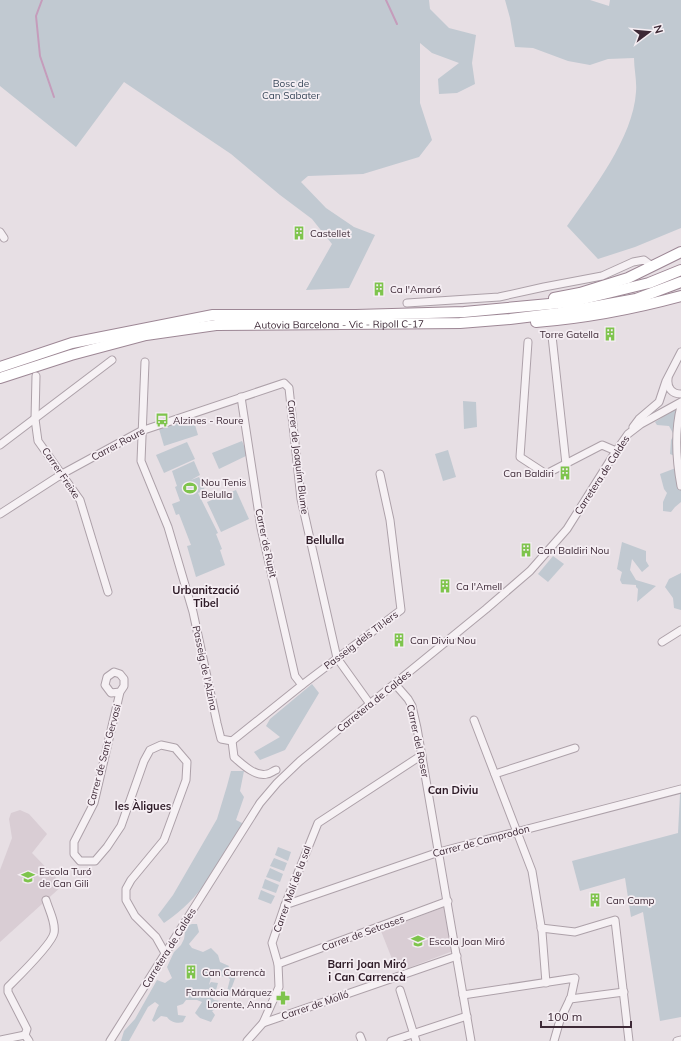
<svg xmlns="http://www.w3.org/2000/svg" width="681" height="1041" font-family="Mulish,sans-serif">
<style>
.built{fill:#d9cdd4}
.green{fill:#c1c9d1}
.lines{fill:none;stroke-linecap:round;stroke-linejoin:round}
.stream{stroke:#c59cbb;stroke-width:2}
.minor-casing{stroke:#ada1a9;stroke-width:9}
.highway-casing{stroke:#9d8795;stroke-width:12}
.minor{stroke:#f6f1f4;stroke-width:7}
.highway{stroke:#fff;stroke-width:10}
.labels{text-anchor:middle;dominant-baseline:central;stroke-width:3.5;stroke-linejoin:round;paint-order:stroke}
.park-label{font-size:10px;fill:#374658;stroke:#f5eef3}
.poi-label{font-size:10px;fill:#3d2936;stroke:#f5eef3;text-anchor:start}
.street-label{font-size:10px;fill:#3d2936;stroke:#f5eef3}
.neighbourhood-label{font-size:11px;font-weight:bold;fill:#2e1b27;stroke:#f5eef3}
</style>
<rect width="100%" height="100%" fill="#e7dfe4"/>
<g class="built">
<polygon points="20,810 29,814 47,834 32,853 63,885 0,942 0,870 12,838 9,819 11,813"/>
<polygon points="444,907 453,951 408,968 405,964 396,969 381,931"/>
</g>
<g class="green">
<polygon points="0,0 429,0 430,9 449,28 476,35 472,63 475,84 457,93 439,94 438,79 459,63 432,53 420,43 420,103 432,140 419,157 363,174 308,176 301,182 326,208 354,227 375,235 349,288 306,290 332,244 312,219 280,195 231,154 124,82 76,147 0,86"/>
<path d="M505,0H590L609,6L610,0H681V228L635,247L598,259L567,226C593,189 633,138 636,92C637,81 634,69 634,58L608,59L590,65L568,61L533,48L515,47L510,18Z"/>
<polygon points="463,401 476,402 477,427 464,429"/>
<path d="M681,406V458H680L670,454L671,440L674,435L669,426L657,425L655,422C665,416 671,410 681,406Z"/>
<polygon points="193,418 198,435 164,446 159,429"/>
<polygon points="242,441 248,455 219,469 212,453"/>
<polygon points="187,442 195,459 164,473 156,455"/>
<polygon points="448,450 456,477 443,481 435,454"/>
<polygon points="194,461 200,475 191,480 199,477 205,490 198,493 218,533 216,534 222,549 220,550 225,565 196,577 187,546 191,545 179,514 176,515 172,504 180,501 175,487 177,486 172,471"/>
<polygon points="681,466 681,502 675,507 671,512 663,511 663,502 667,493 664,489 660,474"/>
<polygon points="236,490 249,519 221,532 207,502"/>
<polygon points="622,542 646,551 646,561 649,566 642,572 632,559 630,570 636,580 656,586 637,602 638,589 636,587 636,585 622,584 620,580 622,572 617,569"/>
<polygon points="553,556 564,564 548,582 538,574"/>
<polygon points="681,573 681,610 674,608 673,598 665,587 669,579"/>
<polygon points="312,684 319,693 285,750 260,760 254,752 280,737 266,726 270,719"/>
<path d="M231,771H244L240,791L244,797L236,820L244,824C222,860 201,899 164,923L158,915L173,895L217,819L227,786Z"/>
<polygon points="681,793 681,1017 660,1021 643,912 631,917 625,878 580,891 572,861 678,833 680,794"/>
<polygon points="278,847 291,852 288,861 275,855"/>
<polygon points="274,858 287,863 284,871 270,866"/>
<polygon points="270,868 283,874 280,882 266,877"/>
<polygon points="265,879 279,885 276,893 262,888"/>
<polygon points="261,890 275,896 271,904 258,899"/>
<path d="M192,924H197L199,932L189,944L192,948L203,952L211,948L218,955L220,962L229,966L226,972L236,976L230,992L227,991L230,979L226,976C221,977 216,976 211,977L209,985L211,982L218,983L216,990L210,995L214,1000L220,1001L221,1006L212,1011L215,1015L211,1022L200,1018L195,1013L202,1002L197,1000H186L183,1004L177,1006L178,1015L186,1016L183,1022C178,1024 170,1022 167,1017L161,1016L154,1022L152,1020C155,1015 156,1009 159,1005L155,1002L148,1007L129,1041H121L124,1031L135,1019L157,980L165,983L172,978L167,967L174,952L181,945L184,939L186,926Z"/>
</g>
<g class="lines">
<g class="stream">
<polyline points="42,0 36,16 40,56 54,97"/>
<polyline points="386,0 397,24"/>
</g>
<g class="minor-casing">
<g id="minor">
<polyline points="0,232 4,238"/>
<polyline points="407,303 499,297 544,287 602,276 633,262 644,260 652,266"/>
<polyline points="552,336 566,464"/>
<polyline points="528,342 520,457 546,474 602,445 616,451"/>
<polyline points="145,362 141,461 168,527 193,612 217,723 221,739 232,741"/>
<polyline points="36,376 35,419 38,441 80,500 108,592"/>
<path d="M668,379C667,388 672,394 681,394"/>
<polyline points="241,397 261,528 295,676 302,685"/>
<path d="M681,406C674,433 676,459 681,486"/>
<polyline points="633,427 639,419 659,402 666,381 681,352"/>
<polyline points="0,445 112,360"/>
<polyline points="0,514 62,474 141,431 284,383 289,388 301,499 337,658 370,704"/>
<polyline points="662,642 681,630"/>
<polyline points="395,684 408,699 412,706 417,728 471,1041"/>
<polyline points="120,692 111,693 105,685 107,677 114,672 120,674 124,679 124,686 120,692 94,803 74,842 74,854 80,861 95,861 107,847 121,826 144,761 150,750 161,745 175,748 187,762 186,780 164,840 131,880 126,889 126,900 135,916 156,937 165,953"/>
<polyline points="474,720 532,871 542,932 546,983"/>
<polyline points="232,741 302,685 401,610 390,520 380,474"/>
<path d="M232,741L234,757C242,764 255,777 267,774C270,774 273,771 276,770"/>
<polyline points="495,774 575,748"/>
<polyline points="285,905 439,852 681,789"/>
<polyline points="541,928 575,932 615,920 629,1041"/>
<polyline points="278,964 448,901"/>
<polyline points="400,990 416,1041"/>
<polyline points="463,995 575,978 571,997 560,1020 554,1041"/>
<polyline points="570,999 624,992"/>
<polyline points="263,1023 457,956"/>
<polyline points="360,1036 362,1041"/>
<polyline points="0,1040 25,1035"/>
<path d="M29,1041L25,1035L27,1029L8,992V987C17,978 52,944 54,933C56,923 49,910 46,900"/>
<polyline points="110,1041 260,803 277,783 300,761 486,609 530,571 567,529 616,451 628,434 641,424 681,402"/>
<polyline points="247,1041 263,1023 279,987 278,964 272,943 285,905 318,823 422,755"/>
<polyline points="391,1041 467,1016"/>
<polyline points="677,1041 681,1040"/>
</g>
</g>
<g class="highway-casing">
<g id="highway">
<polyline points="554,298 580,293 628,278 681,252"/>
<path d="M536,322C585,318 633,309 681,296"/>
<polyline points="0,367 72,343 213,315 356,315 464,312 571,302 649,283 681,270"/>
<path id="s1" d="M0,378L71,355L146,335L216,325L460,323L510,319L559,313L636,299L681,282"/>
</g>
</g>
<use href="#minor" class="minor"/>
<use href="#highway" class="highway"/>
</g>
<defs>
<g id="building-bare" transform="scale(1.08)"><path d="M-4-6H4V6H1V3H-1V6H-4ZM-2.5-4.3h1.7v1.8h-1.7ZM.8-4.3h1.7v1.8H.8ZM-2.5-1h1.7V.8h-1.7ZM.8-1h1.7V.8H.8Z" fill="#7ec44c" stroke="#f5eef3" stroke-width="2.5" paint-order="stroke"/></g>
<g id="bus-bare" transform="scale(1.08)"><path d="M-5-6H5V4H4V6H2V4H-2V6H-4V4H-5ZM-3.5-4V0h7V-4ZM-3.5 1.2v1.5H-2V1.2ZM2 1.2v1.5H3.5V1.2Z" fill="#7ec44c" stroke="#f5eef3" stroke-width="2.5" paint-order="stroke"/></g>
<g id="stadium-bare" transform="scale(1.08)"><path d="M0-5a6.5 5 0 1 0 0 10a6.5 5 0 1 0 0-10ZM-3.5-1.8h7v3.6h-7Z" fill="#7ec44c" stroke="#f5eef3" stroke-width="2.5" paint-order="stroke"/></g>
<g id="school-bare" transform="scale(1.08)"><path d="M0-5L7-2L0 1L-7-2ZM-4 1L0 2.5L4 1V4Q0 6-4 4Z" fill="#7ec44c" stroke="#f5eef3" stroke-width="2.5" paint-order="stroke"/></g>
<g id="pharmacy-bare" transform="scale(1.08)"><path d="M-2-6h4v4h4v4h-4v4h-4v-4h-4v-4h4Z" fill="#7ec44c" stroke="#f5eef3" stroke-width="2.5" paint-order="stroke"/></g>
</defs>
<g fill-rule="evenodd">
<use href="#building-bare" x="299" y="233"/>
<use href="#building-bare" x="379" y="289"/>
<use href="#building-bare" x="610" y="334"/>
<use href="#bus-bare" x="162" y="420"/>
<use href="#building-bare" x="565" y="473"/>
<use href="#stadium-bare" x="190" y="488"/>
<use href="#building-bare" x="526" y="550"/>
<use href="#building-bare" x="445" y="586"/>
<use href="#building-bare" x="399" y="640"/>
<use href="#school-bare" x="28" y="877"/>
<use href="#building-bare" x="595" y="900"/>
<use href="#school-bare" x="418" y="941"/>
<use href="#building-bare" x="191" y="972"/>
<use href="#pharmacy-bare" x="283" y="998"/>
</g>
<g class="labels">
<g class="park-label">
<text x="291" y="83">Bosc de<tspan x="291" dy="12">Can Sabater</tspan></text>
</g>
<g class="poi-label">
<text x="310" y="233">Castellet</text>
<text x="390" y="289">Ca l'Amaró</text>
<text x="599" y="334" text-anchor="end">Torre Gatella</text>
<text x="173" y="420">Alzines - Roure</text>
<text x="554" y="473" text-anchor="end">Can Baldiri</text>
<text x="201" y="482">Nou Tenis<tspan x="201" dy="12">Belulla</tspan></text>
<text x="537" y="550">Can Baldiri Nou</text>
<text x="456" y="586">Ca l'Amell</text>
<text x="410" y="640">Can Diviu Nou</text>
<text x="39" y="871">Escola Turó<tspan x="39" dy="12">de Can Gili</tspan></text>
<text x="606" y="900">Can Camp</text>
<text x="429" y="941">Escola Joan Miró</text>
<text x="202" y="972">Can Carrencà</text>
<text x="272" y="992" text-anchor="end">Farmàcia Márquez<tspan x="272" dy="12">Lorente, Anna</tspan></text>
</g>
<g class="street-label">
<text stroke="none"><textPath href="#s1" startOffset="346">Autovia Barcelona - Vic - Ripoll C-17</textPath></text>
<text transform="translate(118 444) rotate(-28)">Carrer Roure</text>
<text transform="translate(298 457) rotate(83)">Carrer de Joaquím Blume</text>
<text transform="translate(61 473) rotate(56)">Carrer Freixe</text>
<text transform="translate(602 475) rotate(-57)">Carretera de Caldes</text>
<text transform="translate(266 543) rotate(78)">Carrer de Rupit</text>
<text transform="translate(361 640) rotate(-37)">Passeig dels Til·lers</text>
<text transform="translate(205 668) rotate(78)">Passeig de l'Alzina</text>
<text transform="translate(374 701) rotate(-39)">Carretera de Caldes</text>
<text transform="translate(418 741) rotate(78)">Carrer del Roser</text>
<text transform="translate(104 755) rotate(-75)">Carrer de Sant Gervasi</text>
<text transform="translate(481 841) rotate(-15)">Carrer de Camprodon</text>
<text transform="translate(292 889) rotate(-70)">Carrer Molí de la sal</text>
<text transform="translate(363 933) rotate(-20)">Carrer de Setcases</text>
<text transform="translate(169 948) rotate(-58)">Carretera de Caldes</text>
<text transform="translate(315 1005) rotate(-19)">Carrer de Molló</text>
</g>
<g class="neighbourhood-label">
<text x="325" y="540">Bellulla</text>
<text x="206" y="590">Urbanització<tspan x="206" dy="13">Tibel</tspan></text>
<text x="453" y="790">Can Diviu</text>
<text x="143" y="806">les Àligues</text>
<text x="367" y="964">Barri Joan Miró<tspan x="367" dy="13">i Can Carrencà</tspan></text>
</g>
</g>
<g transform="translate(649 32) rotate(74)" stroke="#f5eef3" stroke-width="3" paint-order="stroke">
<path d="M0-3L7 15L0 10L-7 15Z" fill="#3d2936"/>
<text y="-6" font-size="11" font-weight="bold" text-anchor="middle" fill="#3d2936">N</text>
</g>
<path d="M541 1021v6h90v-6" fill="none" stroke="#3d2936" stroke-width="2"/>
<text x="547" y="1021" font-size="12" fill="#3d2936" stroke="#f5eef3" stroke-width="3" paint-order="stroke">100 m</text>
</svg>
